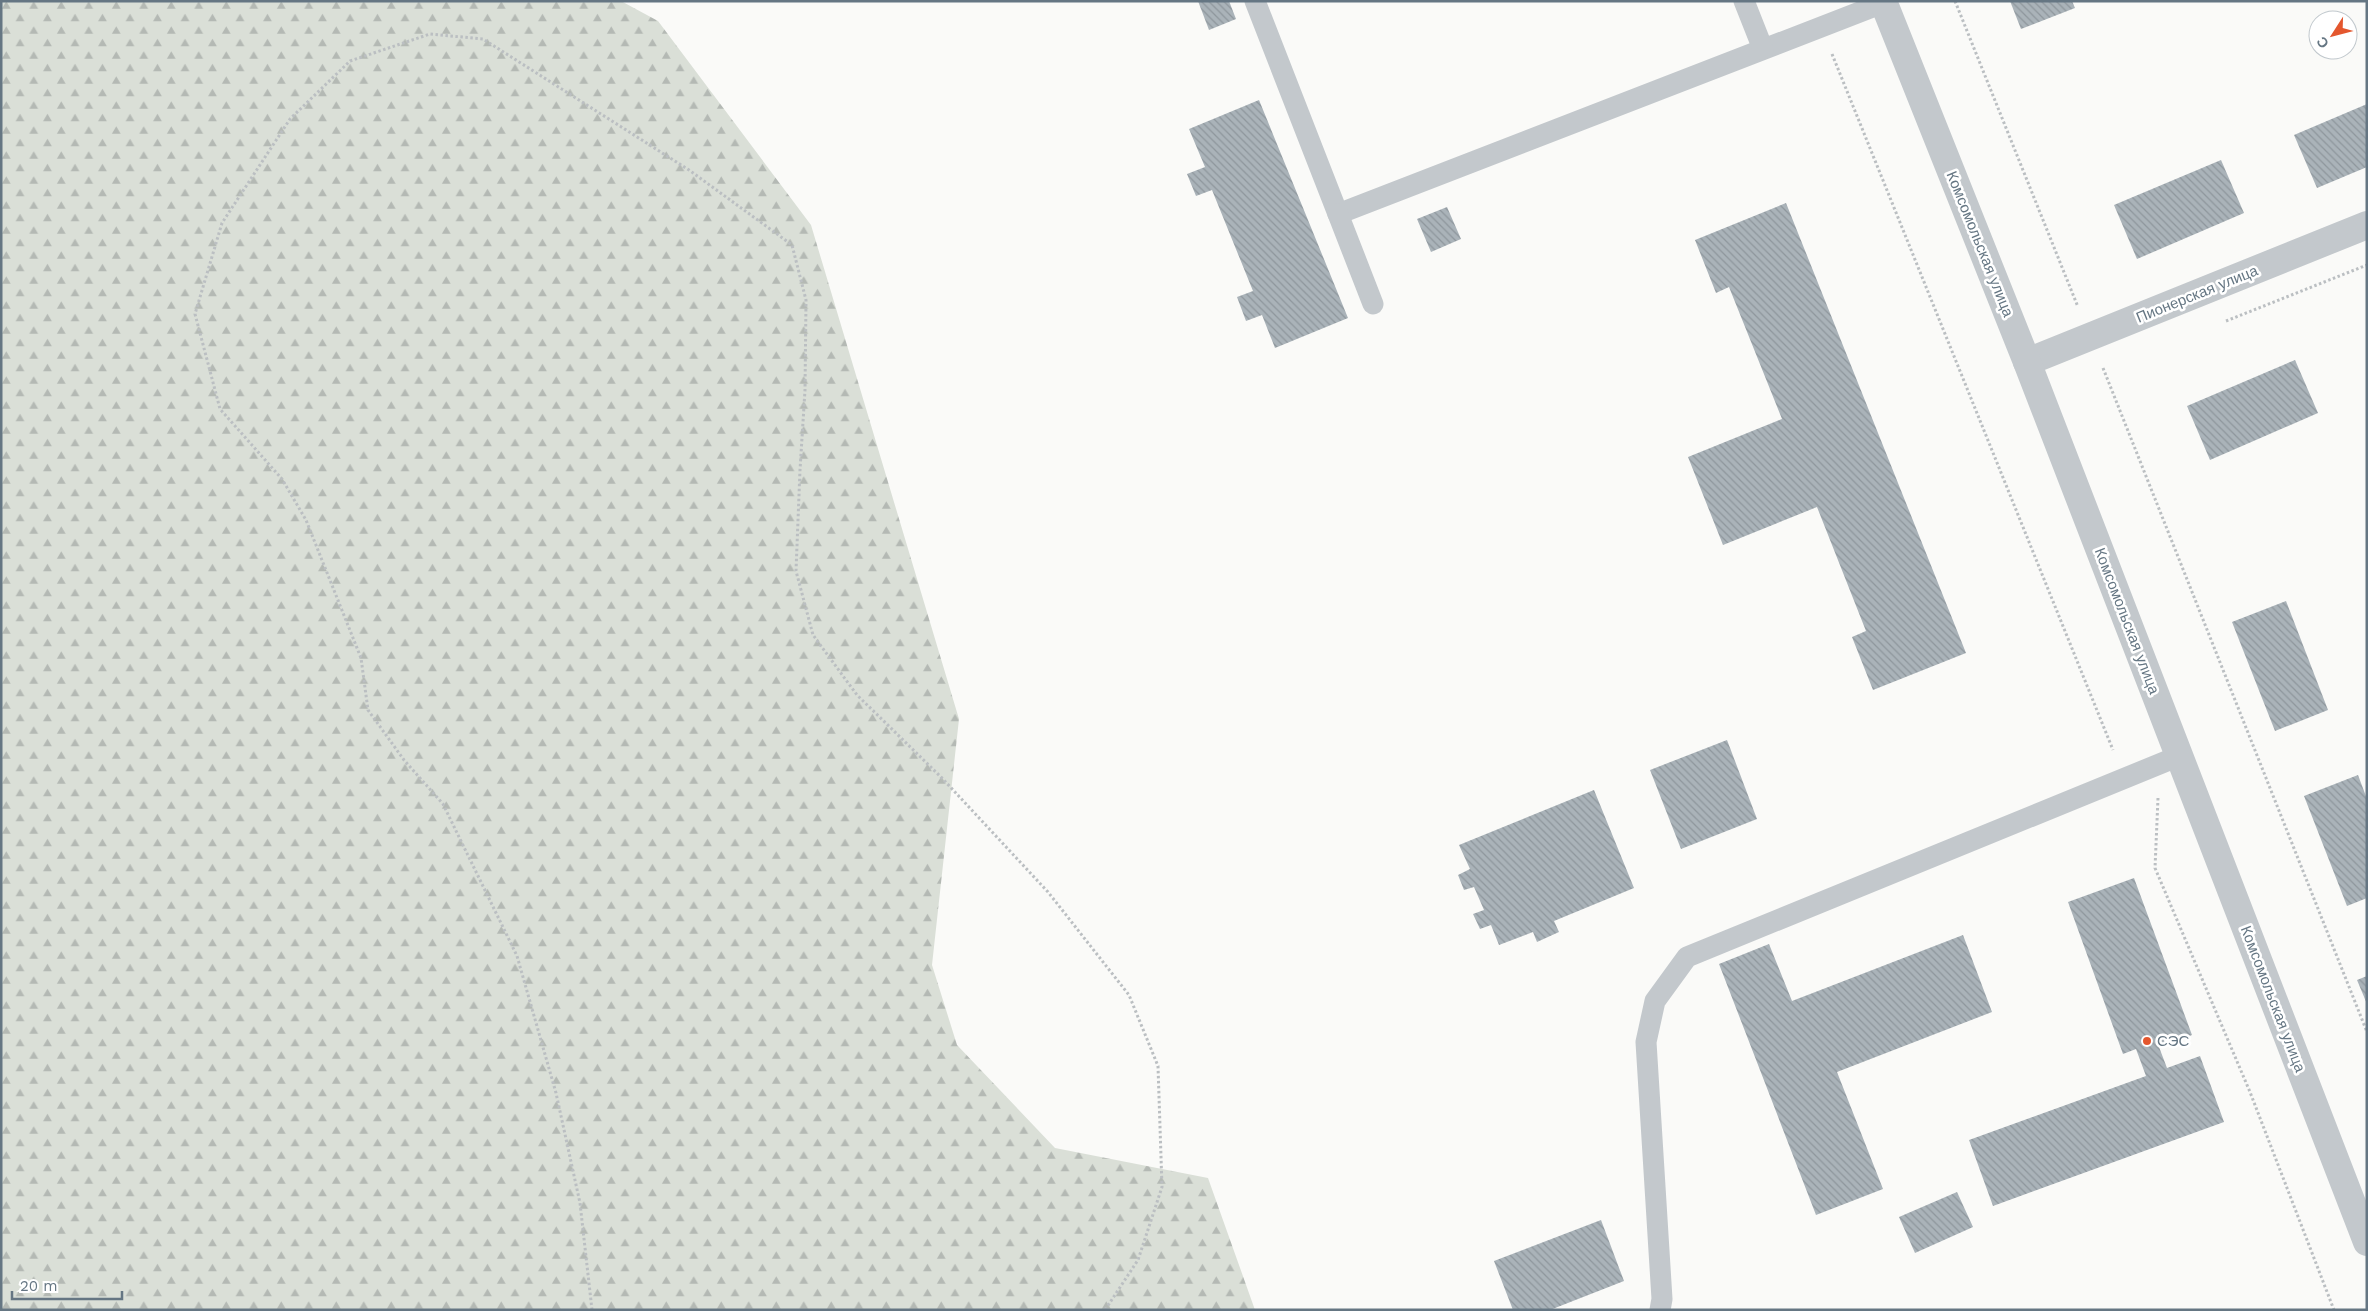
<svg xmlns="http://www.w3.org/2000/svg" width="2368" height="1311" font-family="'Work Sans',sans-serif">
<style>
.forest{fill:url(#forest-firs)}
.building{fill:url(#building-back-hatch)}
.lines{fill:none;stroke-linecap:round;stroke-linejoin:round}
.path{stroke:#bbbfc2;stroke-width:3;stroke-dasharray:2.5 2.5;stroke-linecap:butt}
.service{stroke:#c3c8cc;stroke-width:21}
.minor{stroke:#c3c8cc;stroke-width:28}
.tertiary{stroke:#c3c8cc;stroke-width:28}
.poi-dot{fill:#e4572e;stroke:#fff;stroke-width:2}
.labels{text-anchor:middle;dominant-baseline:central;stroke-width:5;stroke-linejoin:round;paint-order:stroke}
.street-label{font-size:15px;fill:#657683;stroke:#fff}
.poi-label{font-size:15px;fill:#657683;stroke:#fff;text-anchor:start}
</style>
<defs>
<pattern id="forest-firs" width="22" height="20" patternUnits="userSpaceOnUse" patternTransform="scale(1.25)"><rect width="22" height="20" fill="#dadfd7"/><path d="M5 1l3.5 6h-7zM16 11l3.5 6h-7z" fill="#b4b9b4"/></pattern>
<pattern id="building-back-hatch" width="6" height="6" patternUnits="userSpaceOnUse" patternTransform="scale(1.25)"><rect width="6" height="6" fill="#aab3b9"/><path d="M-1 5l2 2M0 0l6 6M5-1l2 2" fill="none" stroke="#8e969c"/></pattern>
</defs>
<rect width="100%" height="100%" fill="#fafaf8"/>
<polygon class="forest" points="1,1 621,1 658,21 811,225 959,719 932,965 957,1045 1055,1148 1208,1178 1255,1310 1,1310"/>
<g class="building">
<polygon points="1198,1 1229,1 1236,19 1209,30"/>
<polygon points="2010,1 2072,1 2075,8 2021,29"/>
<polygon points="1259,100 1348,318 1275,348 1262,315 1246,321 1237,297 1253,291 1212,190 1196,196 1187,174 1205,167 1189,129"/>
<polygon points="2367,104 2367,167 2317,188 2294,135"/>
<polygon points="2221,160 2244,213 2137,259 2114,205"/>
<polygon points="1786,203 1966,653 1873,690 1852,637 1866,631 1817,507 1723,545 1688,457 1782,419 1729,287 1716,293 1695,240"/>
<polygon points="1447,207 1461,239 1431,252 1417,219"/>
<polygon points="2295,360 2318,413 2210,460 2187,406"/>
<polygon points="2286,601 2328,710 2275,731 2232,622"/>
<polygon points="1727,740 1757,819 1681,849 1650,770"/>
<polygon points="2358,775 2367,799 2367,898 2347,906 2304,796"/>
<polygon points="1594,790 1634,888 1554,921 1559,932 1537,942 1533,932 1499,945 1491,925 1480,929 1473,914 1484,910 1474,887 1464,890 1458,875 1470,869 1459,845"/>
<polygon points="2134,878 2192,1035 2159,1047 2167,1068 2200,1056 2224,1122 1993,1206 1969,1140 2146,1076 2136,1049 2123,1054 2068,902"/>
<polygon points="1963,935 1992,1012 1837,1072 1883,1189 1816,1215 1719,964 1769,944 1792,1001"/>
<polygon points="2367,976 2367,1004 2357,980"/>
<polygon points="1957,1192 1973,1227 1915,1253 1899,1217"/>
<polygon points="1601,1220 1624,1281 1550,1310 1513,1310 1494,1261"/>
</g>
<g class="lines">
<g class="path">
<polyline points="1955,1 2078,307"/>
<polyline points="1832,54 2113,750"/>
<polyline points="2226,321 2367,265"/>
<polyline points="2103,368 2367,1032"/>
<polyline points="2158,798 2155,868 2250,1092 2334,1310"/>
<polyline points="592,1310 580,1203 556,1093 517,956 443,804 404,760 368,710 361,658 306,520 282,479 220,409 195,314 222,223 290,119 350,61 430,34 483,39 689,170 792,245 806,300 805,390 800,470 796,571 813,635 857,695 941,777 1048,892 1129,995 1158,1066 1162,1187 1138,1260 1105,1310"/>
</g>
<g class="service">
<polyline points="1255,1 1338,214 1883,3"/>
<polyline points="1744,1 1763,49"/>
<polyline points="1338,214 1373,304"/>
<polyline points="1660,1310 1662,1299 1646,1042 1655,1001 1687,957 2179,756"/>
</g>
<polyline class="minor" points="2027,362 2367,225"/>
<polyline class="tertiary" points="1883,1 2027,362 2367,1242"/>
</g>
<circle class="poi-dot" cx="2147" cy="1041" r="5"/>
<g class="labels">
<g class="street-label">
<text transform="translate(1980 244) rotate(68)">Комсомольская улица</text>
<text transform="translate(2197 294) rotate(-22)">Пионерская улица</text>
<text transform="translate(2127 621) rotate(69)">Комсомольская улица</text>
<text transform="translate(2273 999) rotate(69)">Комсомольская улица</text>
</g>
<g class="poi-label">
<text x="2157" y="1041">СЭС</text>
</g>
</g>
<rect width="2368" height="1311" fill="none" stroke="#657683" stroke-width="5"/>
<g transform="translate(2333 35) rotate(234)"><circle r="24" fill="#ffffff" stroke="#c1c8cd"/>
<path d="M0-4L9 19L0 12L-9 19Z" fill="#e4572e"/>
<text y="-8" font-size="14" font-weight="bold" text-anchor="middle" fill="#657683">С</text>
</g>
<path d="M12 1291v8h110v-8" fill="none" stroke="#657683" stroke-width="2.5"/>
<text x="20" y="1291" font-size="15" fill="#657683" stroke="#ffffff" stroke-width="4" paint-order="stroke">20 m</text>
</svg>
